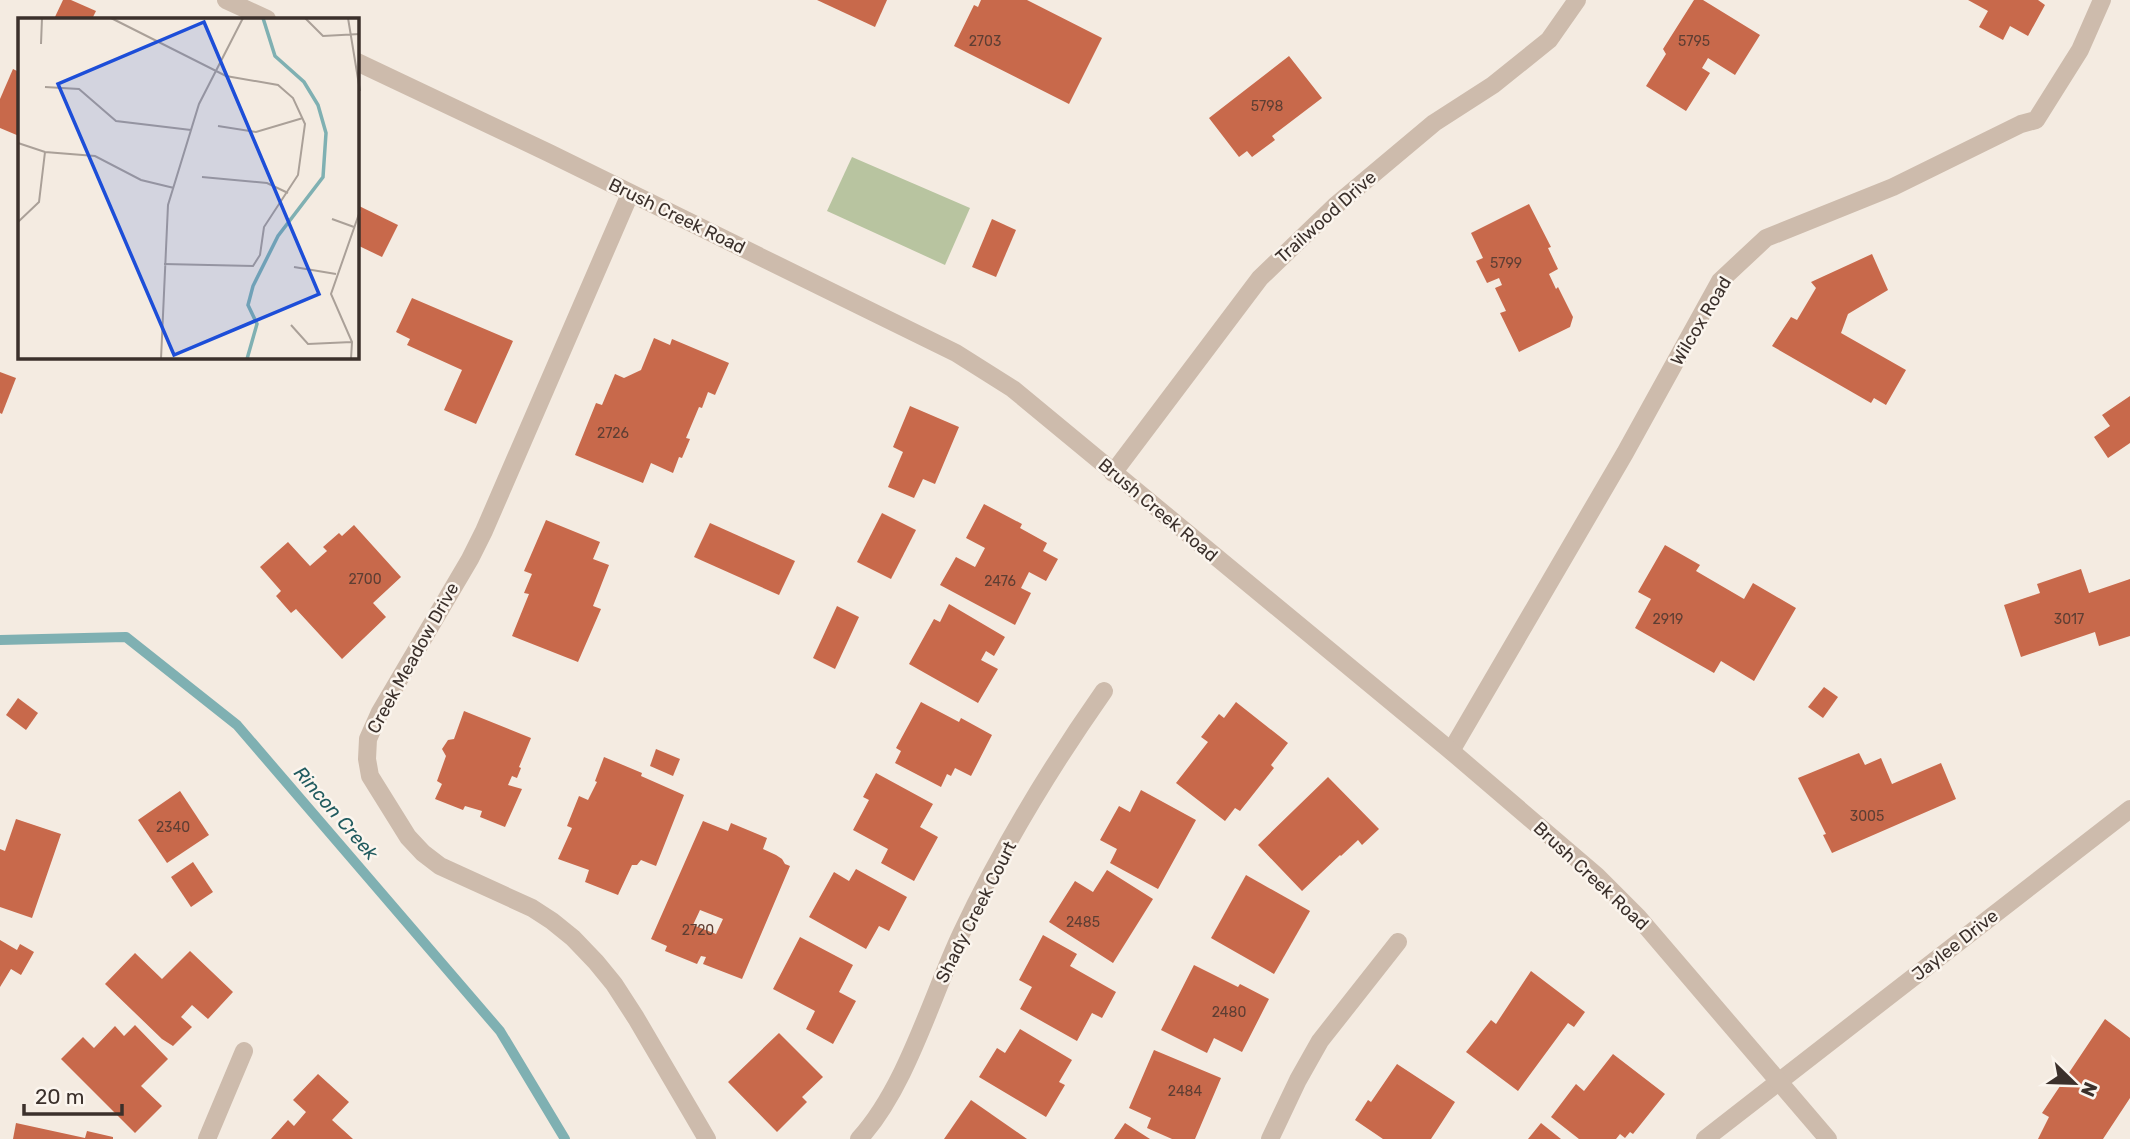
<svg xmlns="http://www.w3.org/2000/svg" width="2130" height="1139" font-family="Rubik,sans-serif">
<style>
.green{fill:#b8c4a0}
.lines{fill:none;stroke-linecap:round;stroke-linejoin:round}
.stream{stroke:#7fb0b2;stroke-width:10}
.building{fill:#c8694b;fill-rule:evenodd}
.minor{stroke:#cdbbac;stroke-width:18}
.tertiary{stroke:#cdbbac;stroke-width:18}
.labels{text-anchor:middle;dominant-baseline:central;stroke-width:5;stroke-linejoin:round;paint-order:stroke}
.number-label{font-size:14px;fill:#5e3e33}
.street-label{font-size:18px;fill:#3b302b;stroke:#fbf5ee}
.water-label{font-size:19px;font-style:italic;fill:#1f5a5e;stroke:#fbf5ee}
.inset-river{fill:none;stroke:#7fb0b2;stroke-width:3.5}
.inset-road{fill:none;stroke:#aaa098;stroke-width:2}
.view{fill:#1d4ed8;fill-opacity:0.15;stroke:#1d4ed8;stroke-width:3.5}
.inset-edge{fill:none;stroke:#3b302b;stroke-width:3.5}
</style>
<rect width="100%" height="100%" fill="#f4ebe1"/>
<polygon class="green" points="852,157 970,208 945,265 827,211"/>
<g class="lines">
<polyline class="stream" points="0,640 126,637 237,725 500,1031 565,1139"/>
</g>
<g class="building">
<polygon points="63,0 71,0 96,11 92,19 54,19"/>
<polygon points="817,0 887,0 875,27"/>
<polygon points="981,0 1027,0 1102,38 1069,104 954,46 974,5 978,7"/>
<polygon points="1694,0 1703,0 1760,35 1735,75 1708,58 1702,68 1710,73 1686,111 1646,86 1666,54 1663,49"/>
<polygon points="1968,0 2038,0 2045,5 2028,36 2010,26 2003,40 1979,27 1988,11"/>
<polygon points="1289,56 1322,98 1272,136 1275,140 1252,157 1247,151 1239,157 1209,118"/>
<polygon points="13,69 19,72 19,136 0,128 0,99"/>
<polygon points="1529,204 1551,247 1548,248 1558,269 1549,274 1556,289 1558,287 1573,317 1570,327 1519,352 1500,313 1506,311 1495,288 1502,285 1499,278 1487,283 1476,261 1483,258 1471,233"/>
<polygon points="357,205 398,225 382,257 357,245"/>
<polygon points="992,219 1016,230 996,277 972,267"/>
<polygon points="1872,254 1888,290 1848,314 1841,333 1906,370 1886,405 1874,398 1871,403 1772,346 1791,317 1797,320 1816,288 1811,282"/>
<polygon points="412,298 513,341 476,424 444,410 462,370 407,345 410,339 396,332"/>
<polygon points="654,338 670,345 672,339 729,363 715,395 708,392 702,408 699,407 686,438 690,439 682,458 679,457 673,473 651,463 643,483 575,455 596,403 602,405 615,374 624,378 641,370"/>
<polygon points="0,372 16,378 2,414 0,413"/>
<polygon points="2130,396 2130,443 2108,458 2094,437 2110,426 2102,415"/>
<polygon points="910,406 959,427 935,484 923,479 914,498 888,487 903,452 893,447"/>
<polygon points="984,504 1022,524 1020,528 1047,543 1043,551 1058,559 1046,581 1029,572 1021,588 1031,593 1015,625 940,585 956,557 975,567 985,548 966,538"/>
<polygon points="882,513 916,530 891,579 857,562"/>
<polygon points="546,520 600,542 593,559 609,565 593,606 601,609 578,662 512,636 529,594 524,593 532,574 524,571"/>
<polygon points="710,523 795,561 779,595 694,557"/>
<polygon points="354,525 401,577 373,603 386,617 342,659 296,609 291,613 276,596 281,591 260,567 288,542 310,566 327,551 323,547 339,533 342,536"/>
<polygon points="1665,545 1700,565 1696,571 1744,599 1753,583 1796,608 1754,681 1721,661 1714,673 1635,628 1651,599 1638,592"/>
<polygon points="2081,569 2089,593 2130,579 2130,636 2099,646 2095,632 2021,657 2004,605 2040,593 2037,584"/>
<polygon points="949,604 1005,637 994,656 986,651 981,660 998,669 978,703 909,664 934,619 940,622"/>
<polygon points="837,606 859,617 835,669 813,658"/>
<polygon points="1824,687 1838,697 1823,718 1808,707"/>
<polygon points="18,698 38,713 26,730 6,715"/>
<polygon points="921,702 959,722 961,718 992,735 971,776 955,768 951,776 947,774 941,787 895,763 901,751 896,748"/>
<polygon points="1236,702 1288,743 1271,765 1274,768 1240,811 1235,808 1225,821 1176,783 1208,742 1201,737 1219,714 1224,718"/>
<polygon points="464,711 531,738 519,767 521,768 517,778 512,776 508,785 522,789 505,827 480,817 482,811 465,806 463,810 435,799 442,784 437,781 446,756 442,749 448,740 454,739"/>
<polygon points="656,749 680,759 673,776 650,766"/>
<polygon points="1859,753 1865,765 1881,758 1892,784 1941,763 1956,799 1832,853 1823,835 1826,834 1798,778"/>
<polygon points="604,757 642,773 641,776 684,795 656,866 641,860 637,865 632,865 618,895 585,882 589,870 558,859 572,828 567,826 579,796 588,800 597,782 595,781"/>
<polygon points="876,773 933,804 920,827 938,837 914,881 881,863 888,849 853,830 869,800 863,797"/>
<polygon points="1328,777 1379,829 1362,845 1358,840 1341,856 1340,855 1302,891 1258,845"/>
<polygon points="1141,790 1196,820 1158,889 1110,863 1117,849 1100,840 1119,806 1130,812"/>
<polygon points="180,791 209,835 167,863 138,820"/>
<polygon points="16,819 61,834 32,918 0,907 0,849 5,851"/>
<path d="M703,821L728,831L731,823L767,838L763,849L776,855L782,859L785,864L790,866L742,979L703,964L706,957L701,956L697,964L665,951L667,946L651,939ZM700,910L723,919L716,934L693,925Z"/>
<polygon points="193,862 213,892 191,907 171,877"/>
<polygon points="856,869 907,897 889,931 879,926 866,949 809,917 834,872 849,881"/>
<polygon points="1107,870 1153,899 1113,963 1049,922 1075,881 1093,892"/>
<polygon points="1246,875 1310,911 1274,974 1211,938"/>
<polygon points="1043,935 1077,954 1070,966 1116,992 1102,1018 1092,1013 1077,1041 1020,1009 1032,987 1019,980"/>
<polygon points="800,937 853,965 839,992 856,1001 833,1044 806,1029 815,1011 773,989"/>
<polygon points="0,940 17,950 20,944 34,952 21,975 11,969 0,987"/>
<polygon points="190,951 233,992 208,1019 192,1005 181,1017 192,1027 173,1046 162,1039 105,984 135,953 162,979"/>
<polygon points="1194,965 1238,987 1240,984 1269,999 1242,1052 1214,1038 1207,1053 1161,1030"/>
<polygon points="1531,971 1585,1012 1574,1027 1568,1023 1518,1091 1466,1052 1491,1020 1496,1024"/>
<polygon points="2105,1019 2130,1038 2130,1098 2103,1139 2038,1139 2049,1117 2042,1113"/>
<polygon points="135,1025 168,1059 141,1086 162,1106 135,1133 61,1059 83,1037 94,1048 115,1026 124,1036"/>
<polygon points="1020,1029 1072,1060 1059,1082 1065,1085 1046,1117 979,1077 997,1048 1005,1053"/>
<polygon points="779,1033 823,1077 802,1097 807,1102 777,1132 728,1082"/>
<polygon points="1154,1050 1221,1078 1195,1139 1172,1139 1147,1128 1151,1118 1129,1108"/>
<polygon points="1613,1054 1665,1094 1633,1134 1630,1132 1625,1138 1620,1134 1616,1139 1579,1139 1551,1117 1576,1084 1584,1091"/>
<polygon points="1397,1064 1455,1102 1431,1139 1383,1139 1355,1120 1368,1100 1371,1102"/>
<polygon points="318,1074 349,1102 332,1120 353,1139 271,1139 288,1120 294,1126 306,1112 293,1100"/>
<polygon points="971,1100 1027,1139 944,1139"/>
<polygon points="16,1123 85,1138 87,1131 113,1137 113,1139 13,1139"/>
<polygon points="1125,1123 1150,1139 1114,1139"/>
<polygon points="1541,1123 1561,1139 1528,1139"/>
</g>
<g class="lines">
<g class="minor">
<polyline points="630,194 484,531 470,559 380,712 368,739 367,759 370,776 408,837 423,853 440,866 532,908 552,921 573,938 596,962 614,984 636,1018 707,1139"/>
<polyline points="1113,473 1260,278 1335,206 1434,123 1493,85 1549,40 1577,0"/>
<polyline points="1451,751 1625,453 1720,281 1766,238 1893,187 2021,124 2036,120 2080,50 2102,0"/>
<polyline points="207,1139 244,1051"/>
<path d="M859,1139C906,1088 931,998 961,934C1001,849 1050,768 1104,691"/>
<polyline points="1270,1139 1298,1080 1320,1041 1398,942"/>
<polyline points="1705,1139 2130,809"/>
</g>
<g class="tertiary">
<polyline points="226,0 267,19"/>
<polyline points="357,62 549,153 956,353 1013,389 1451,751 1597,876 1638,917 1828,1139"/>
</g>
</g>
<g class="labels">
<g class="number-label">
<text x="985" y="41">2703</text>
<text x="1694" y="41">5795</text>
<text x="1267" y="106">5798</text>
<text x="1506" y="263">5799</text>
<text x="613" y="433">2726</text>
<text x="365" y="579">2700</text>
<text x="1000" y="581">2476</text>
<text x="1668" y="619">2919</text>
<text x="2069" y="619">3017</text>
<text x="1867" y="816">3005</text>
<text x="173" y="827">2340</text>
<text x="1083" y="922">2485</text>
<text x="698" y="930">2720</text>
<text x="1229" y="1012">2480</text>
<text x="1185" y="1091">2484</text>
</g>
<g class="street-label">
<text transform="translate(677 216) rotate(26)">Brush Creek Road</text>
<text transform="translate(1326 217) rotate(-42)">Trailwood Drive</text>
<text transform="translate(1701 321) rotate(-59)">Wilcox Road</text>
<text transform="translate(1158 510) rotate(40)">Brush Creek Road</text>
<text transform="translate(413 658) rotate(-61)">Creek Meadow Drive</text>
<text transform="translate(1591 876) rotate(43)">Brush Creek Road</text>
<text transform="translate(976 912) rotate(-63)">Shady Creek Court</text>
<text transform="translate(1955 945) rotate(-38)">Jaylee Drive</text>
</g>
<g class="water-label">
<text transform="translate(336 813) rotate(49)">Rincon Creek</text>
</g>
</g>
<g transform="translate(18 18)">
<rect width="341" height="341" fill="#f4ebe1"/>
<path class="inset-river" d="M229,341L239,306L230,287L235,268L260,218L305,159L308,115L300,87L286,64L257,38L245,0"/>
<path class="inset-road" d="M93,0L208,58L260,67L275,80L287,106L280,157L246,209L242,237L235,248L146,246M287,0L305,18L342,16M330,0L342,73M23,26L24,0M27,69L61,71L98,103L173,112M200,108L238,114L285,100M0,125L27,134L77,138L123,162L156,170M184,159L249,165L270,175M314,201L336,209M0,204L21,184L27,134M276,249L318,256M273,307L290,326L334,324M143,341L150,187L181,86L225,0M333,341L334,324L313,276L342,193"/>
<path class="view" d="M186,4L301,276L156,337L40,66Z"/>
<rect width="341" height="341" class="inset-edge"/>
</g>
<g transform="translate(2074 1083) rotate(113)" stroke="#fbf5ee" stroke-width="5" paint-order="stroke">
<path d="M0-5L12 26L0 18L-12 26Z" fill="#3b302b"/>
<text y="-10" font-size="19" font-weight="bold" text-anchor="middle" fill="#3b302b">N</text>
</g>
<path d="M24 1104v10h98v-10" fill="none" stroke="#3b302b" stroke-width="3.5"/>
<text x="35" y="1104" font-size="21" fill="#3b302b" stroke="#fbf5ee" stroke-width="5" paint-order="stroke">20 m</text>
</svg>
